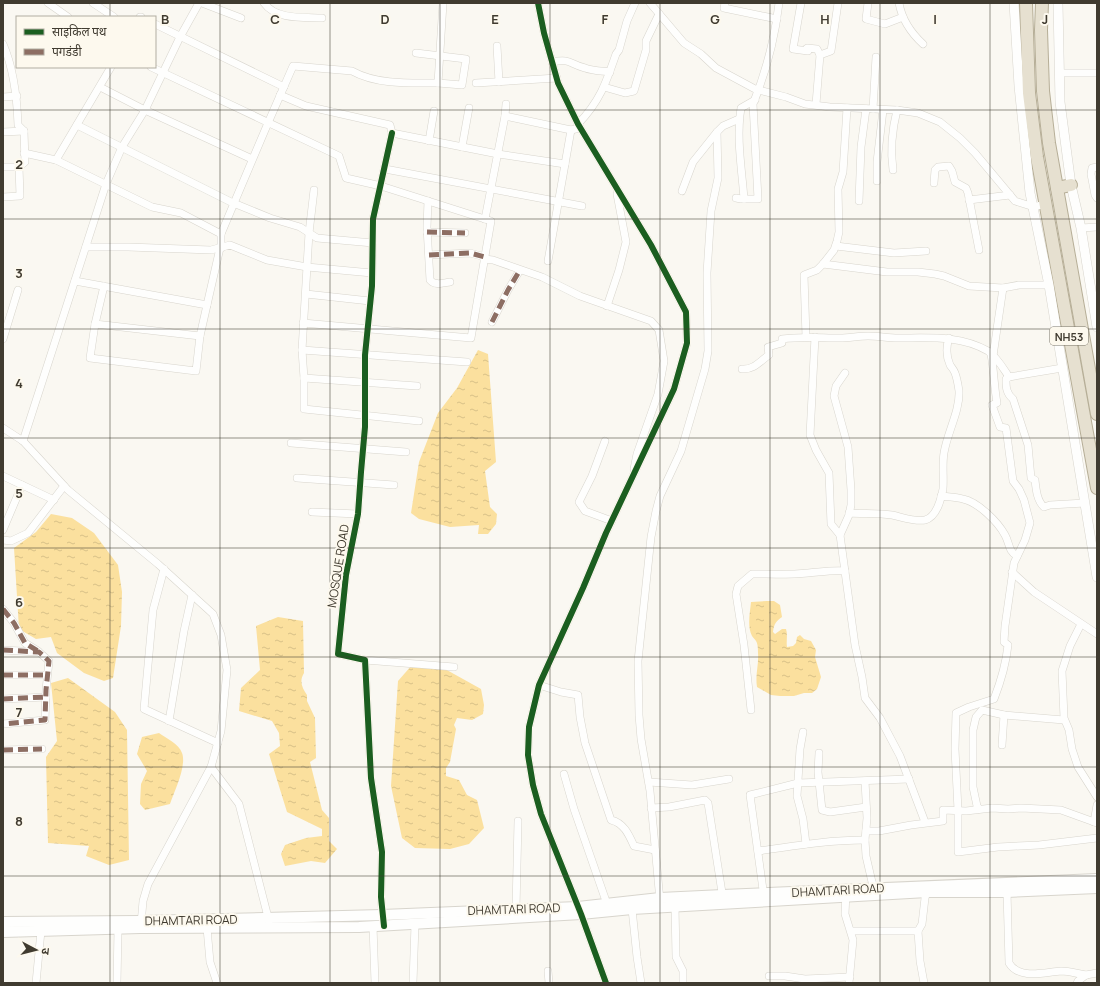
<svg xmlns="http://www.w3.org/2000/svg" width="1100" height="986" font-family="Manrope,'Noto Sans Devanagari',sans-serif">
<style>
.water{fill:url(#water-ripples)}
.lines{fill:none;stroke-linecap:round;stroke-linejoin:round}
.minor-casing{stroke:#d8d5cd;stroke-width:8}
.tertiary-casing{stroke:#d8d5cd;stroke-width:10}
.secondary-casing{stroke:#d8d5cd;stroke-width:12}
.trunk-casing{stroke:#b6ae97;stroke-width:14}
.minor{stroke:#fefefd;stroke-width:7}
.tertiary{stroke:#fefefd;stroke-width:9}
.secondary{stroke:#fefefd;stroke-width:10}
.trunk{stroke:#e6e0d0;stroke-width:12}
.quiet{stroke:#8d6e63;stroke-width:5;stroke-dasharray:10 5;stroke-linecap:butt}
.cycleway-casing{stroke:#fdf9ee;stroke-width:8}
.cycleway{stroke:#1b5e20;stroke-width:6}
.grid{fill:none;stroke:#403b30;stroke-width:1;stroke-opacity:0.55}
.labels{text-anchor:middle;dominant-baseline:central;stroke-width:4;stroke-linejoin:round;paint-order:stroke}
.shield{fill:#fdf9ee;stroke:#797469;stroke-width:1}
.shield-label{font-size:11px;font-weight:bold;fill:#403b30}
.street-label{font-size:12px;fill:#403b30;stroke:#fdf9ee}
.grid-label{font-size:13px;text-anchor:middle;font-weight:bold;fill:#403b30;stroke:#fdf9ee;stroke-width:4;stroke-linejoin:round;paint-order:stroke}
</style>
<defs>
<pattern id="water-ripples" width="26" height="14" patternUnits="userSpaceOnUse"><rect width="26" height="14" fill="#fbe09e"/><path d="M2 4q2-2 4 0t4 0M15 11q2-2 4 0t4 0" fill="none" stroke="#d8c188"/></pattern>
</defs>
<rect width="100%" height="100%" fill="#faf8f2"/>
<g class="water">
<polygon points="478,350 488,354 496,462 485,471 490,507 497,514 496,524 488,534 478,534 479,525 450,527 419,519 411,513 419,462 438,413 457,388"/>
<polygon points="51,514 72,518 94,533 118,565 122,592 121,626 113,678 104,681 84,673 57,653 51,637 36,639 19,629 14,548 36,532"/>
<path d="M767,601H774L780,605L782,617C776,621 774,624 773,632L775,634L782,629H786C788,635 786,641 787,647L793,646L796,643L797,637L800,635L804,639L811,641L816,650L815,657L821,677L817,689L812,693H804L794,696H780L771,695L757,687C755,674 759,665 758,653C758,650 758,644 756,641C755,639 753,638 752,636C747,626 750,613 751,602Z"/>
<path d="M278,617L303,621L304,673C299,681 302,688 307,695V701L315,718L316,758L310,762L322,810L329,818V841L337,849L325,863L311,861L285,866L281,854L285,845L306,838L322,836V829L287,812L269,754L280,746L279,733L272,721L239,711L241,688L260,670L256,626Z"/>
<polygon points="412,665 445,669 481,689 484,705 483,714 472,720 457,718 454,725 456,729 450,762 446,768 446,776 459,780 467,795 477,800 484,828 469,844 450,849 415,848 402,838 391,786 398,681"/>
<polygon points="68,678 115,712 127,730 129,860 109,865 86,856 89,846 48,843 46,757 57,741 51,683"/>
<path d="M159,733C166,738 179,744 182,753C187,766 174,792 170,804L145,810L140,804L141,784L147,771L137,754L142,737Z"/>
</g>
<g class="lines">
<g class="minor-casing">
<g id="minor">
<polyline points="48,3 68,17"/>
<polyline points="93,3 114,17"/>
<polyline points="202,3 241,18"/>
<path d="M264,3C276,20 304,17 322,18"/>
<polyline points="538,3 544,33 558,83 578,124 651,245 686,312 687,343 674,389 606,533 583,588 539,685 529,727 528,755 533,785 541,814 581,914 606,983"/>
<polyline points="650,3 684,43 701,54 716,68 755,89 786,97 805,104 830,107 897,110 918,113 940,122 960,138 975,153 1015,201 1034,207 1045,204"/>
<polyline points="725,3 724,8 777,19"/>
<polyline points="801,3 793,49 808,51 807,48 817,49 820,55"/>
<polyline points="868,3 866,19 885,24 903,17"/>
<path d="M899,3C902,20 910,32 923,44"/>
<polyline points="140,17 141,17"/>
<polyline points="155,24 284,87"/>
<path d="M3,44C14,69 17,97 18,125L24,131L25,162L19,167L20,196L3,197"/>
<polyline points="497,46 499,82"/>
<polyline points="416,53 466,59 462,85 438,83"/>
<path d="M552,62C571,58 569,64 585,68C593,71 602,71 610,72"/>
<polyline points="111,67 56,160 152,207 181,213 221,234"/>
<polyline points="151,67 339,156 346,178 381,186 491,221 471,338 303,323"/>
<polyline points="1059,73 1097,73"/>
<polyline points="476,83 557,78"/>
<polyline points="100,87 145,110 252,159"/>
<polyline points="604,87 625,93 634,91 646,50 646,41 659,14"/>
<polyline points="280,95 306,106 390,125 392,133 498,154 565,164"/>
<polyline points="3,97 17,96"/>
<polyline points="816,104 820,55 831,51 838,3"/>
<polyline points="873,109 876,57"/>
<polyline points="505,116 506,104"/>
<path d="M578,124C600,101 606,83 616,54L619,50L627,21L635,3"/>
<polyline points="77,125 231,202 270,218 300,227 317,238 373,243"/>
<polyline points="3,132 24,131"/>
<polyline points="429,141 434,111"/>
<polyline points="462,147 469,108"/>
<polyline points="24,153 56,160"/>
<polyline points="3,167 19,167"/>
<polyline points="1097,167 1092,168 1091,174 1095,195 1097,198"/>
<polyline points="385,169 582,206"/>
<path d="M893,170C890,149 892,130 897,110"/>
<polyline points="877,181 877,162 883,110"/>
<polyline points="934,183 935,170 938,167 949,166 952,171 955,182 966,188 968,193 979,250"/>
<polyline points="314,190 309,233 302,350 304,378 304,409 419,421"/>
<polyline points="682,191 693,162 717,132"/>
<path d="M736,198L741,199H758L753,104C766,72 775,37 779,3"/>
<path d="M744,199C742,170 736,138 741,108L755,100"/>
<polyline points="969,200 1010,195"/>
<path d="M428,201L427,227L430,280C435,286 443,283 450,282"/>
<polyline points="859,201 861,147 866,109"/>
<polyline points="485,219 505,116 571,130 580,128"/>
<polyline points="1081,228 1097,227"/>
<polyline points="427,232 465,233"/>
<polyline points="836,246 894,253 926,251"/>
<polyline points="86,247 128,247 211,250 230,245 267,260 307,267 372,273"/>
<path d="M221,248V234L268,123L293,66L352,71C377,85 411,83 438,83L443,3"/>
<polyline points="429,255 470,253 485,257"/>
<polyline points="484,259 493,260 542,277 580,296 651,321 659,330 664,361 658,394 637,454 634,469"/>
<polyline points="548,261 571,130"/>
<polyline points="823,264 887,272 918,272 935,274 944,276 969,286 1003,288 1019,285 1049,285"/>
<polyline points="75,281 207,305 200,336 95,324 104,286"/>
<polyline points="306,294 370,301"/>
<polyline points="207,305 220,248"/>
<polyline points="607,306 619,270 626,242 617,194"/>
<polyline points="492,322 508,290 520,270"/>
<polyline points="95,324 90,358 196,371 200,336"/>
<polyline points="806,337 804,275 817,270 823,264 834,250 837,241 839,232 838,189 843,172 847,108"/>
<polyline points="815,337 810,435 816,450 829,473 831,524 840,535 855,645 862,677 865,698 880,718 900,756 925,822"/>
<polyline points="3,339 18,290"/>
<polyline points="302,350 467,362"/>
<path d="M991,354C994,370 994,386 997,403L992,405L1000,427L1006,428L1013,481L1019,489L1024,500L1030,523L1025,540L1014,563L1005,626L1004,642L1008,645C1006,664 1001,681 994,699L969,707L956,713L955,749L958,810V852L998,847L1039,845L1097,838"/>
<polyline points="993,356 1003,288"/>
<path d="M742,369C754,370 760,361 769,355L768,347L782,343V339C802,336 821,338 840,338C849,338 859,336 868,336C878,336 888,338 898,338C929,338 960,335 988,351C997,357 1003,368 1009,377L1062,368"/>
<path d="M1009,377L1006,379C1006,387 1006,393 1013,399L1028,445L1031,478L1035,480C1036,489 1037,501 1044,507L1050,505L1085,503"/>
<polyline points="304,378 417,386"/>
<polyline points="3,428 23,441 68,490 158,564 213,614 221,635 227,670 221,731 211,767 148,884 143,901 141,924"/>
<polyline points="23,441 106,184 122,147 145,110 180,37 199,3"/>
<polyline points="605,441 592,476 579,502 585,511 612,521"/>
<polyline points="291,443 406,452"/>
<polyline points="3,476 54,500"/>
<polyline points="297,478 394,485"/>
<path d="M941,496C948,497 956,497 963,499C978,502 998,522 1005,535C1010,544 1008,551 1017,556"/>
<polyline points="312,512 358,514"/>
<path d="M849,513C863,514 878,513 892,515C902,517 915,522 925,520C937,517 941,499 943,489C944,477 942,465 944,453C947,433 960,411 959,391C958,384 957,378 955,373C954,370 952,368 950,365C946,356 946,347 949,338"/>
<polyline points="3,530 22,485"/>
<polyline points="840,535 849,515 851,505 851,490 848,447 834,396 836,386 845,373"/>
<polyline points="3,540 11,541 28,533 64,486"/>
<polyline points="164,569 153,610 144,709 218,743"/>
<polyline points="1012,572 1034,592 1097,634"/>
<polyline points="3,609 14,623 25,643 38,651"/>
<polyline points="1081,624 1070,646 1062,671 1064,718 1069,730 1072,749 1078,767 1097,797"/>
<polyline points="3,650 39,652 49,661 46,690 45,720 3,724"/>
<polyline points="365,660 454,667"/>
<polyline points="3,675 47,675"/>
<path d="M539,685L561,692L578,695L580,717L585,743L611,820C624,823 629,835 634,846L655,850"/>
<polyline points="3,699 46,697"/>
<path d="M751,710L744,645L736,594L738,586L752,574C770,574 789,575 808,573C821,572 832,570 845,571"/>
<polyline points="169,721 184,631 192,595"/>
<polyline points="803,732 800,749 797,796 803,819 806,844"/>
<polyline points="1002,745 1004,715"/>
<polyline points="3,750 42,749"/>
<polyline points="819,753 818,772 822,810 830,812 866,807"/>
<polyline points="211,767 239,804 269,921"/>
<polyline points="564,774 574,809 607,904"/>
<polyline points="865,781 867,818 865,840 866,856 872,882 876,891"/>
<polyline points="649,782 692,785 729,779"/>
<polyline points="651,808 669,807 705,800 708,803 723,899"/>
<polyline points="979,809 977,806 973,787 973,730 976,717 982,710 1004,715 1064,720"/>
<polyline points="1094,822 1097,805"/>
<polyline points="866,831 879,831 911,825 943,821 943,810 966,811 992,808 1008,809 1021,808 1061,810 1097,823"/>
<path d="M758,851C793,846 829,840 865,840"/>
<path d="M1007,892L1009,963C1019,980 1045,972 1061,971C1070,971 1078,974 1086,975"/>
<polyline points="846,893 845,914 853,940 849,983"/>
<polyline points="764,897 750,795 798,783 909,779"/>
<polyline points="660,901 650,791 641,739 639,715 638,661 651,537 656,511 660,496 681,451 705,369 708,351 707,273 711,211 718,178 717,132 723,126 739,119"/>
<polyline points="675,906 676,957 683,971 683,983"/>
<polyline points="516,909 518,821"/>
<polyline points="632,909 637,957 641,983"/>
<polyline points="383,920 381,897 382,852 371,778 365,660 338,654 346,575 358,514 361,472 365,427 365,355 372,286 373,219 392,133"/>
<polyline points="373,926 375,983"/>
<polyline points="207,928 210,962 217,983"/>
<polyline points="851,931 918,931"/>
<polyline points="548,971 549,983"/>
<polyline points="769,976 785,976 805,979 850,977"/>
<polyline points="36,983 41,931"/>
<polyline points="117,983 118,929"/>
<polyline points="413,983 415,924"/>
<polyline points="924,983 920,961 918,931 922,924 925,898 927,892"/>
<polyline points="1077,983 1078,981 1086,975 1097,973"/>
</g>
</g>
<g class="tertiary-casing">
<g id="tertiary">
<polyline points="1014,3 1019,86 1030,193 1049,285 1097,577"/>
<polyline points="1058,3 1060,102 1071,185 1081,228 1097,327"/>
</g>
</g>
<g class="secondary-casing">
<g id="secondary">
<polyline points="3,922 141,921 382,915 578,907 660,898 723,895 1097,879"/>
<polyline points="3,932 140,928 359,927 581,914 632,909 927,892 1007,892 1097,888"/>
</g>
</g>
<g class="trunk-casing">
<g id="trunk">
<polyline points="1026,3 1029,93 1037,157 1097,488"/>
<polyline points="1042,3 1041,30 1043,91 1049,143 1097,414"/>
<polyline points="1057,188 1071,185"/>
</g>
</g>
<use href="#minor" class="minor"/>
<use href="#tertiary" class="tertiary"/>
<use href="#secondary" class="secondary"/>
<use href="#trunk" class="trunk"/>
<g class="quiet">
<polyline points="427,232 465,233"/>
<polyline points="429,255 470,253 485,257"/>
<polyline points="492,322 508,290 520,270"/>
<polyline points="3,609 14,623 25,643 38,651"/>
<polyline points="3,650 39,652 49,661 46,690 45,720 3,724"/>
<polyline points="3,675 47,675"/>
<polyline points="3,699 46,697"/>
<polyline points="3,750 42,749"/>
</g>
<g class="cycleway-casing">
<g id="cycleway">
<polyline points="538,3 544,33 558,83 578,124 651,245 686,312 687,343 674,389 606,533 583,588 539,685 529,727 528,755 533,785 541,814 581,914 606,983"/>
<polyline points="384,926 381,897 382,852 371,778 365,660 338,654 346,575 358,514 361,472 365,427 365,355 372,286 373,219 392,133"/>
</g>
</g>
<use href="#cycleway" class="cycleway"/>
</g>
<path class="grid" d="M110,3V17M220,3V983M330,3V983M440,3V983M550,3V983M660,3V983M770,3V983M880,3V983M990,3V983M110,67V983M3,110H1097M3,219H1097M3,329H1097M3,438H1097M3,548H1097M3,657H1097M3,767H1097M3,876H1097"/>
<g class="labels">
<rect class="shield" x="1050" y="327" width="38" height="18" rx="3"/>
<g class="shield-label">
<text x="1069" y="336">NH53</text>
</g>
<g class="street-label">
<text transform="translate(338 566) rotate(-81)">MOSQUE ROAD</text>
<text transform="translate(838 890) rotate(-3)">DHAMTARI ROAD</text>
<text transform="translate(514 909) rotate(-2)">DHAMTARI ROAD</text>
<text transform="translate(191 920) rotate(-1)">DHAMTARI ROAD</text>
</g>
</g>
<g class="grid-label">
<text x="165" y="24">B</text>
<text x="275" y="24">C</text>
<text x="385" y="24">D</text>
<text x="495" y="24">E</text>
<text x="605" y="24">F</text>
<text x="715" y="24">G</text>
<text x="825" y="24">H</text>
<text x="935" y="24">I</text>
<text x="1045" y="24">J</text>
<text x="19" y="169">2</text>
<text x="19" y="278">3</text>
<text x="19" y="388">4</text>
<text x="19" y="498">5</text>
<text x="19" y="607">6</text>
<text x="19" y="717">7</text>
<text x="19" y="826">8</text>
</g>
<rect width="1100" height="986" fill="none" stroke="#403b30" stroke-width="8"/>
<rect x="16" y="16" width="140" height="52" fill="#fdf9ee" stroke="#b1ada2"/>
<rect x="24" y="29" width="20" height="6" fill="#1b5e20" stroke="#b1ada2"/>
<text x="52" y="36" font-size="12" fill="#403b30">साइकिल पथ</text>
<rect x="24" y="49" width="20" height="6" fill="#8d6e63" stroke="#b1ada2"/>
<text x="52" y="56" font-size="12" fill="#403b30">पगडंडी</text>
<g transform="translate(36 950) rotate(97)" stroke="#fdf9ee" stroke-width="3" paint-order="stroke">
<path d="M0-3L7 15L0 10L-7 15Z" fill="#403b30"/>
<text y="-6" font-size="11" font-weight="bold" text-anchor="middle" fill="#403b30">उ</text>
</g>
</svg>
